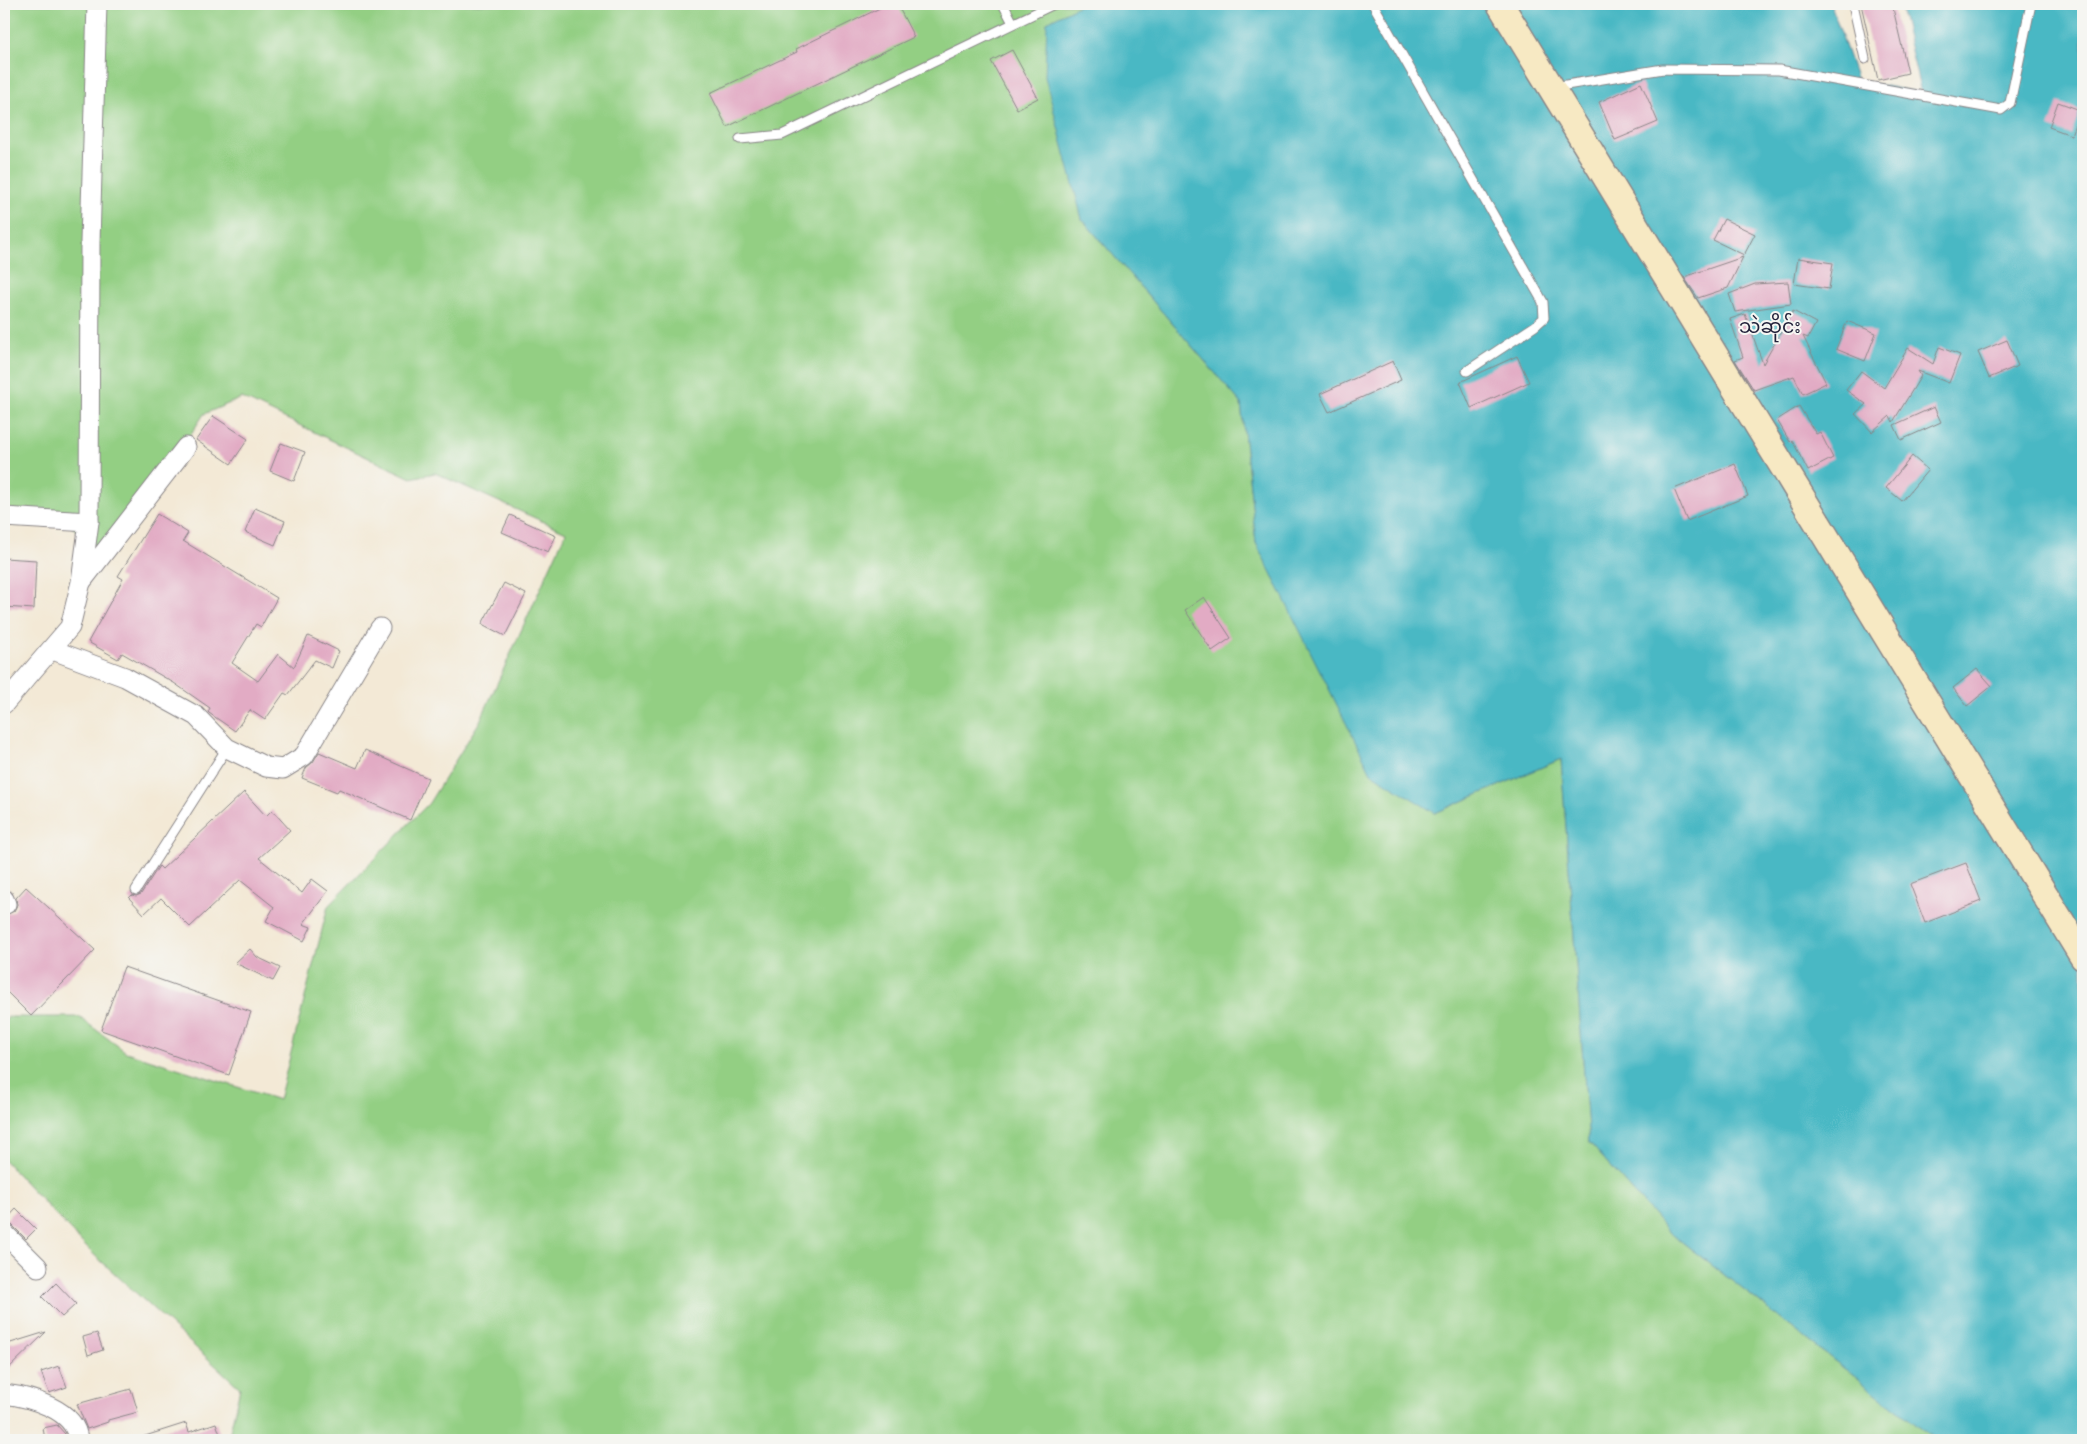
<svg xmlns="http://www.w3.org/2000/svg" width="2087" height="1444" font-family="Mynerve,'Noto Sans Myanmar',sans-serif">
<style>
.green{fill:#93cf83;stroke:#5a785f}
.water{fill:#4ab8c4;stroke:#366d80}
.building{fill:#e2abc4}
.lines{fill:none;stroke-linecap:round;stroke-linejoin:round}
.lane-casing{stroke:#8a8688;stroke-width:11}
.street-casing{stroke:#8a8688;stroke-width:21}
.secondary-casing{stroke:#8a8688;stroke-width:29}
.lane{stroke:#fff;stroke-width:9}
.street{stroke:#fff;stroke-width:19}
.secondary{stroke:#f7e9c3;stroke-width:26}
.labels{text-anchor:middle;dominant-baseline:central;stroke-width:4;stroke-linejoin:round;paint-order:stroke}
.quarter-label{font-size:19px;fill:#22223b;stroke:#f6f6f2}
</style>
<rect width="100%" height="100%" fill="#f6f6f2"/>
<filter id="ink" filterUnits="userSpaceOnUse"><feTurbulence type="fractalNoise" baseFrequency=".02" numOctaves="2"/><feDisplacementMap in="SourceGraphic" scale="10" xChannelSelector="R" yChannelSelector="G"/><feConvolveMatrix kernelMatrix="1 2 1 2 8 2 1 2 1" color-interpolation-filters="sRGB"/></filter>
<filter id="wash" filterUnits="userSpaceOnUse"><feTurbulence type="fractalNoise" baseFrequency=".0096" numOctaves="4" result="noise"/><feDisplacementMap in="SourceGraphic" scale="20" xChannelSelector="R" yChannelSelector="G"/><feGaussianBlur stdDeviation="1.12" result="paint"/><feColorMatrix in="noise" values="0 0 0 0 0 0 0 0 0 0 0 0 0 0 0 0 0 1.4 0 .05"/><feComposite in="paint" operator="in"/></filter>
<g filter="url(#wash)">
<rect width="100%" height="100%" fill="#f3e9d6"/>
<polygon class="green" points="4,4 1082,4 1047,22 1082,219 1241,403 1256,543 1435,813 1561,759 1589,1142 1668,1231 1936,1440 228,1440 240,1388 90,1251 4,1160 4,1023 8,1017 79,1017 126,1052 279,1100 328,906 429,803 480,721 566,532 435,473 411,478 242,398 204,414 114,551 96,548 62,518 4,511"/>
<polygon class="water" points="1082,4 1831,4 1857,80 1921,93 1900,4 2083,4 2083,1440 1936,1440 1668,1231 1589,1142 1561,759 1435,813 1371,773 1256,543 1241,403 1082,219 1045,77 1047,22"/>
<g id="blocks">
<g class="building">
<polygon points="888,4 897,4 914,37 727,127 710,93 797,52 796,49"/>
<polygon points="1861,4 1892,4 1908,73 1878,80"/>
<polygon points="1012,50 1038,98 1017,109 991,61"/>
<polygon points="1641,83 1658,122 1615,140 1599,102"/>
<polygon points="2058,102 2080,110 2071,135 2049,127"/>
<polygon points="1724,219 1755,234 1744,255 1713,240"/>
<polygon points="1743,257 1728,288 1698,298 1684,277"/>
<polygon points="1798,258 1833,263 1829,289 1794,284"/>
<polygon points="1788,282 1791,304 1735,312 1729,294 1755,284"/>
<polygon points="1793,311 1816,323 1808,338 1803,336 1826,383 1803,394 1794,376 1754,390 1735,360 1743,357 1730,319 1745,314 1763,364"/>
<polygon points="1847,321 1876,333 1865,361 1836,349"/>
<polygon points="2007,340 2018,366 1989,378 1978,352"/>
<polygon points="1939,347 1960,355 1949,383 1918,371 1921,376 1893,422 1890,416 1872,432 1855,414 1866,404 1846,390 1861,371 1884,388 1908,348 1933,364"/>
<polygon points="1517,356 1529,382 1471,408 1460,382"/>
<polygon points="1393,361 1401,380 1329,412 1320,394"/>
<polygon points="1799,406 1816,434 1820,432 1833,458 1808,471 1792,440 1790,442 1777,420"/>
<polygon points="1934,407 1941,422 1901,440 1894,425"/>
<polygon points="213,416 248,439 231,464 196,440"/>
<polygon points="281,443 305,452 294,481 270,471"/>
<polygon points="1912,456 1928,470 1902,501 1886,488"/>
<polygon points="1735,464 1748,496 1687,521 1674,489"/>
<polygon points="255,508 285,521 275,545 245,532"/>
<polygon points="157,514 188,533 183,541 277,598 261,627 256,624 232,663 258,681 278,654 294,667 308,636 339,651 332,668 315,660 288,695 284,693 265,720 250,710 235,731 209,713 208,712 210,708 174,683 122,653 118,659 88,642 123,579 118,576"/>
<polygon points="510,515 556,536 548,552 502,532"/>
<polygon points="4,558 36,560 34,609 4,607"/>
<polygon points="504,583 526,594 505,636 482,624"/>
<polygon points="1204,597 1231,638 1212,651 1185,610"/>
<polygon points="1977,669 1992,686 1967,706 1953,688"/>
<polygon points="365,750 428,778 410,820 339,789 337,792 302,778 306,768 313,762 319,752 357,768"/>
<polygon points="244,792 266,816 272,810 290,830 259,858 302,893 312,879 328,891 303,924 311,927 304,941 266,921 274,907 240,880 190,927 161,898 144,914 129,898 132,895 136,896 141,894 159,866 162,869"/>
<polygon points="1966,863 1981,901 1925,923 1910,884"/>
<polygon points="26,887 95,950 31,1016 4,989 4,915 14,911 17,905 16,898"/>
<polygon points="250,949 257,957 280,968 273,981 235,963"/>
<polygon points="124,967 251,1012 229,1075 101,1030"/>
<polygon points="16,1209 36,1229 26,1239 12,1225 4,1222"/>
<polygon points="56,1283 76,1304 62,1317 42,1297"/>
<polygon points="46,1332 4,1373 4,1345"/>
<polygon points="97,1333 103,1350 88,1355 83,1337"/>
<polygon points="59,1366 67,1387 49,1393 41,1372"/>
<polygon points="131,1389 138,1412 108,1420 108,1422 87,1429 77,1404"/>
<polygon points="186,1423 189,1432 216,1423 222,1440 142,1440 142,1437"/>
<polygon points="57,1425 65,1434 66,1440 45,1440 43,1428"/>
</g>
</g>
</g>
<g filter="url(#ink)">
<use href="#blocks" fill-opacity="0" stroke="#8a8688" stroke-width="1"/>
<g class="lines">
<g class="lane-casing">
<g id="lane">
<polyline points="1003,4 1013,23"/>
<polyline points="1373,4 1543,302 1544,318 1535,326 1467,371"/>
<polyline points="1853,4 1865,59"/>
<polyline points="1554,87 1663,69 1779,70 2001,110 2010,103 2031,4"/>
<polyline points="740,139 782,135 1054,4"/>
<polyline points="136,890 227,748"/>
</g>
</g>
<g class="street-casing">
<g id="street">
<polyline points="4,517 89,522"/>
<polyline points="82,581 186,447"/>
<polyline points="53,650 125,677 196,716 227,748 266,767 283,769 304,756 380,628"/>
<polyline points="4,704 70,627 81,582 89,522 90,242 97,4"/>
<polyline points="4,899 6,904"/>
<polyline points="4,1233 38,1267"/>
<path d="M4,1394C29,1397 76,1409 78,1440"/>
</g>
</g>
<g class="secondary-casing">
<polyline id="secondary" points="1500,4 2083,957"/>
</g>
<use href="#lane" class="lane"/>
<use href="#street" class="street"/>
<use href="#secondary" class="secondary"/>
</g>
</g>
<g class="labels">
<g class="quarter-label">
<text x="1770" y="327">သဲဆိုင်း</text>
</g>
</g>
<rect width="2087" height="1444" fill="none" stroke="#f6f6f2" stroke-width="20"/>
</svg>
